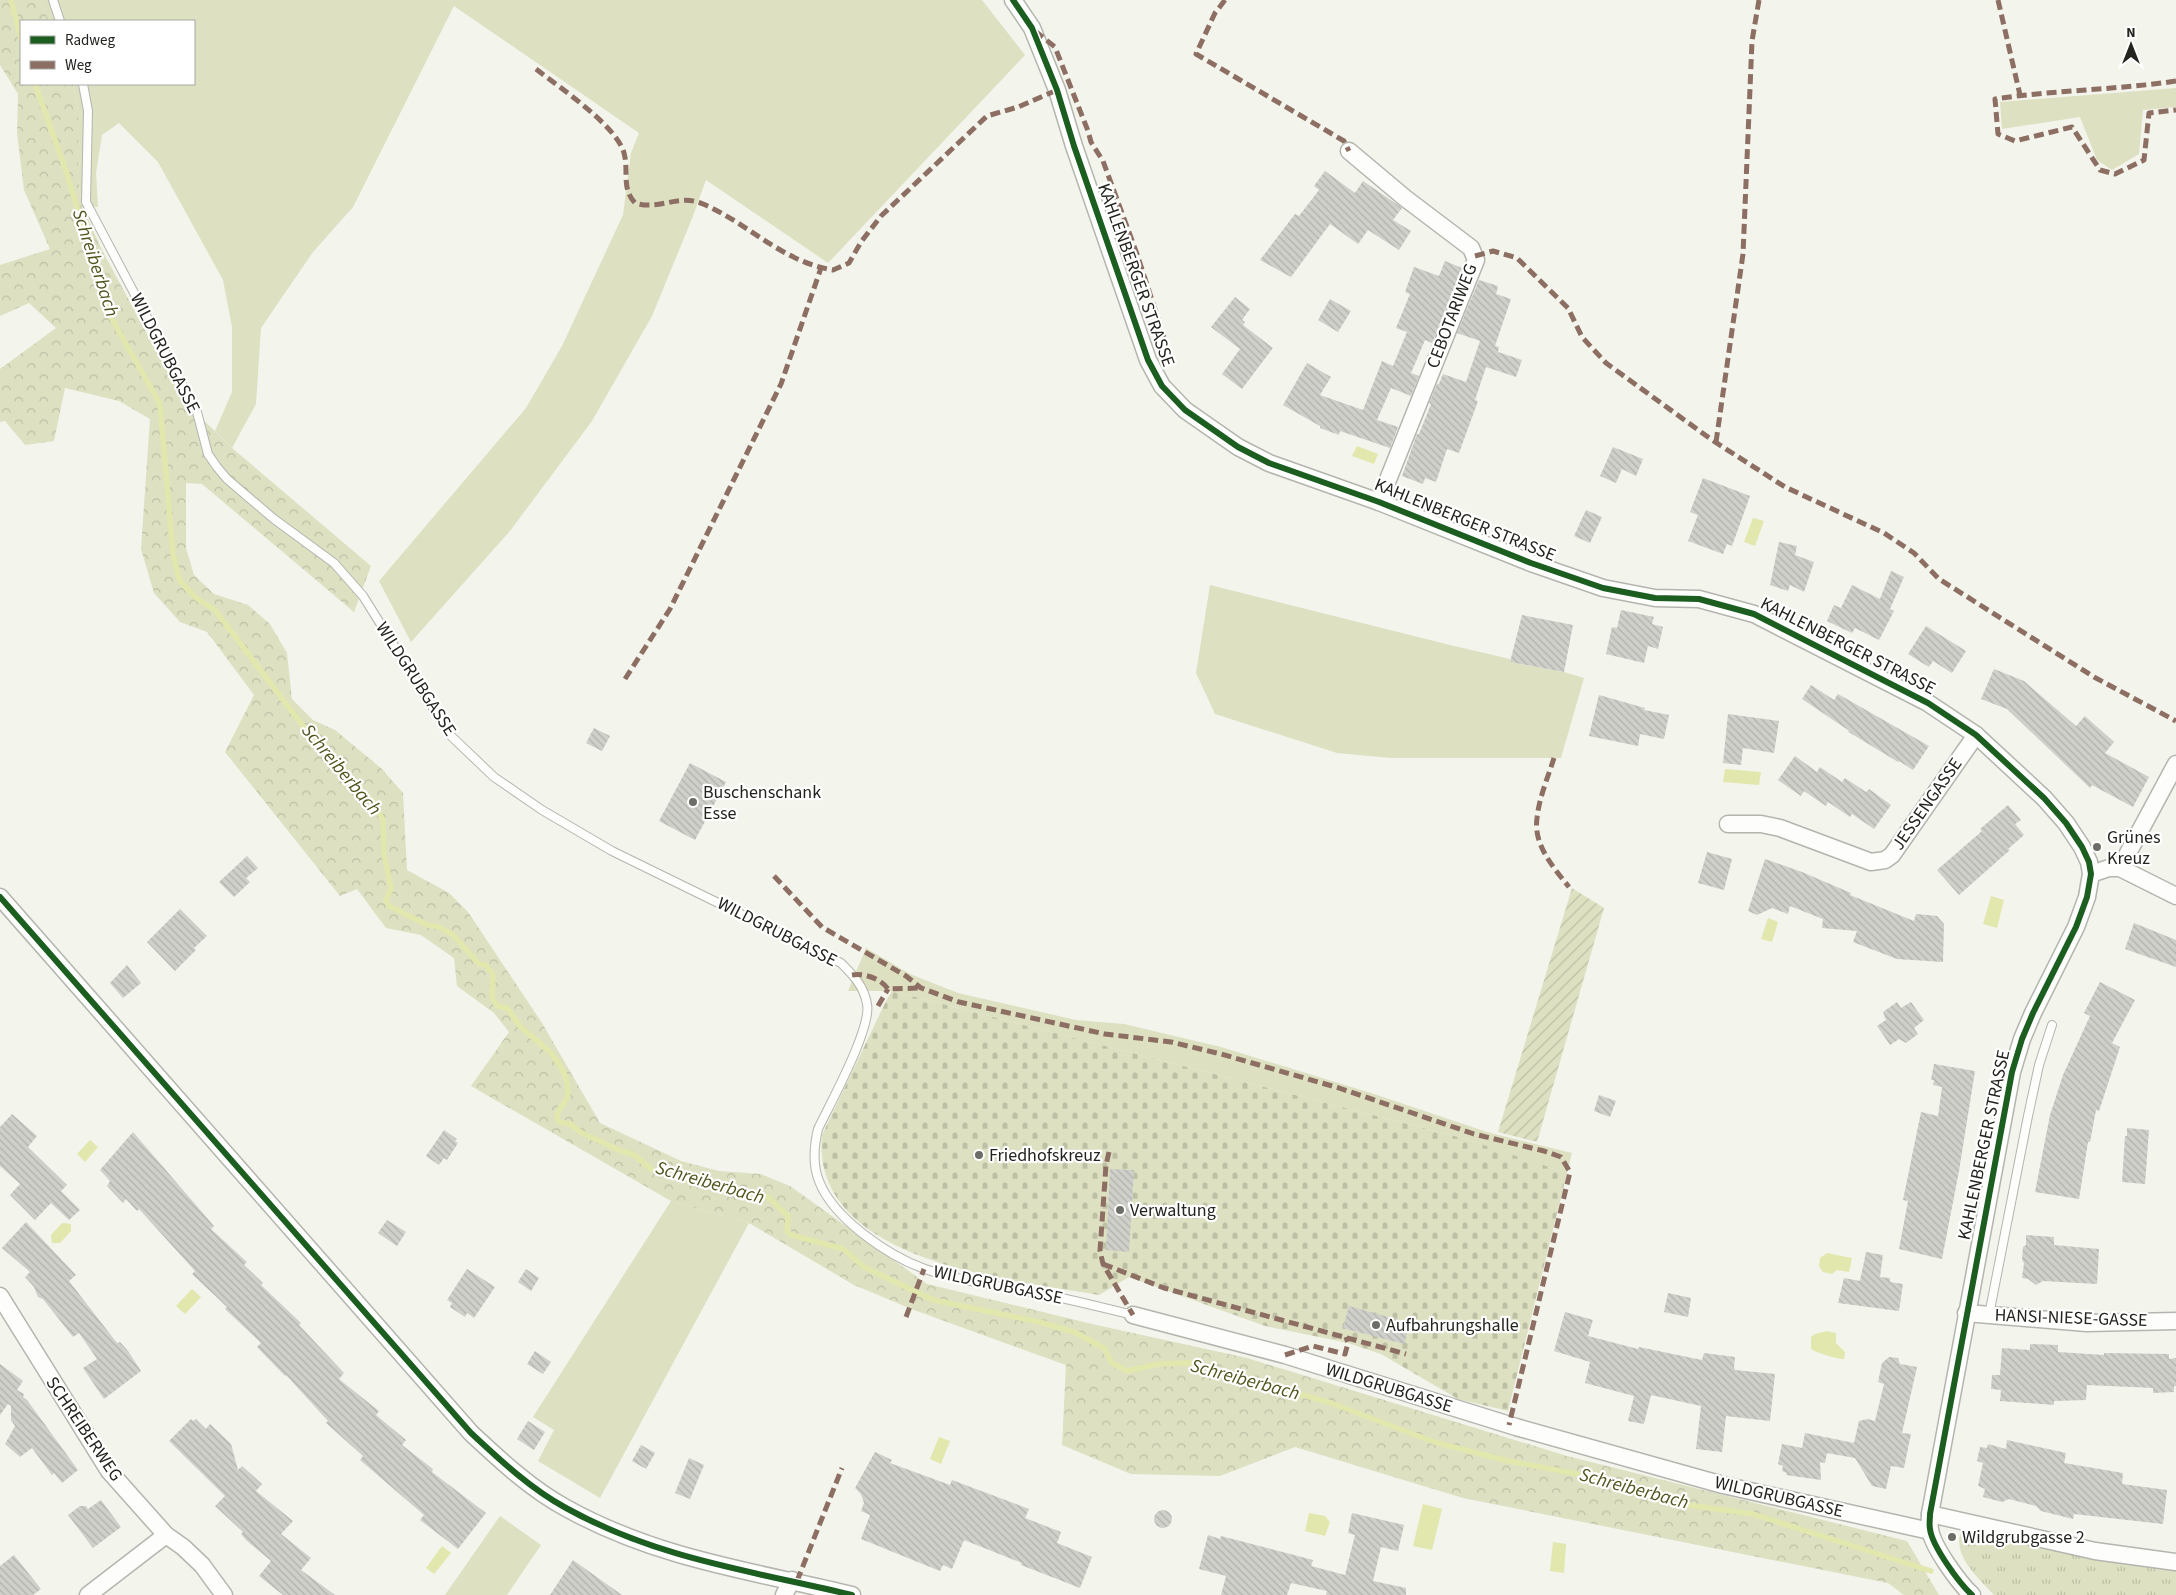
<svg xmlns="http://www.w3.org/2000/svg" width="2176" height="1595" font-family="'Source Sans 3',sans-serif">
<style>
.grass{fill:#dde0c1}
.forest{fill:url(#forest-crowns)}
.cemetery{fill:url(#cemetery-stones)}
.park{fill:url(#park-tufts)}
.garden{fill:url(#garden-furrows)}
.water{fill:#e2e7ae}
.lines{fill:none;stroke-linecap:round;stroke-linejoin:round}
.stream{stroke:#e2e7ae;stroke-width:5.5}
.building{fill:url(#building-back-hatch)}
.service-casing{stroke:#b4b5ae;stroke-width:10}
.minor-casing{stroke:#b4b5ae;stroke-width:19}
.service{stroke:#fdfdfc;stroke-width:8}
.minor{stroke:#fdfdfc;stroke-width:16}
.quiet{stroke:#8d6e63;stroke-width:5;stroke-dasharray:10 5;stroke-linecap:butt}
.cycleway-casing{stroke:#fff;stroke-width:9}
.cycleway{stroke:#1b5e20;stroke-width:6}
.poi-dot{fill:#6c6d66;stroke:#fff;stroke-width:2}
.labels{text-anchor:middle;dominant-baseline:central;stroke-width:4.5;stroke-linejoin:round;paint-order:stroke}
.street-label{font-size:18px;fill:#23241e;stroke:#fff}
.poi-label{font-size:18px;fill:#23241e;stroke:#fff;text-anchor:start}
.water-label{font-size:19px;font-style:italic;fill:#51541c;stroke:#fff}
</style>
<defs>
<pattern id="forest-crowns" width="20" height="18" patternUnits="userSpaceOnUse" patternTransform="scale(1.25)"><rect width="20" height="18" fill="#dde0c1"/><path d="M2 6a3 3 0 1 1 6 0M12 15a3 3 0 1 1 6 0" fill="none" stroke="#bdc0a5"/></pattern>
<pattern id="cemetery-stones" width="16" height="16" patternUnits="userSpaceOnUse" patternTransform="scale(1.25)"><rect width="16" height="16" fill="#dde0c1"/><path d="M2 7V4a2 2 0 0 1 4 0v3zM10 15v-3a2 2 0 0 1 4 0v3z" fill="#bdc0a5"/></pattern>
<pattern id="park-tufts" width="24" height="20" patternUnits="userSpaceOnUse" patternTransform="scale(1.25)"><rect width="24" height="20" fill="#dde0c1"/><path d="M3 7l-1-3M5 7V3M7 7l1-3M15 17l-1-3M17 17v-4M19 17l1-3" fill="none" stroke="#bdc0a5"/></pattern>
<pattern id="garden-furrows" width="10" height="10" patternUnits="userSpaceOnUse" patternTransform="scale(1.25)"><rect width="10" height="10" fill="#dde0c1"/><path d="M-1 1l2-2M0 10L10 0M9 11l2-2" fill="none" stroke="#bdc0a5"/></pattern>
<pattern id="building-back-hatch" width="6" height="6" patternUnits="userSpaceOnUse" patternTransform="scale(1.25)"><rect width="6" height="6" fill="#cfd0ca"/><path d="M-1 5l2 2M0 0l6 6M5-1l2 2" fill="none" stroke="#b1b2ad"/></pattern>
</defs>
<rect width="100%" height="100%" fill="#f3f4ec"/>
<g class="grass">
<polygon points="41,0 982,0 1025,55 828,263 706,180 693,216 652,316 592,421 510,531 411,642 379,581 526,408 562,346 623,215 631,153 639,133 454,6 353,207 313,252 261,328 256,404 232,448 215,431 232,392 232,327 223,280 158,162 119,123 102,135 96,173 98,207 82,206 78,179 78,111 73,84 194,84 194,21 49,21"/>
<polygon points="2176,88 2176,107 2143,110 2139,154 2112,170 2097,160 2080,117 2002,129 2000,102"/>
<polygon points="1210,585 1450,645 1510,659 1510,662 1564,672 1584,678 1561,758 1391,758 1337,753 1215,714 1196,673"/>
<polygon points="866,948 910,974 958,993 1076,1020 1124,1024 1221,1047 1371,1093 1487,1132 1572,1153 1564,1185 1557,1170 1466,1139 892,991 848,991"/>
<polygon points="671,1201 749,1223 600,1498 538,1461 554,1430 533,1417"/>
<polygon points="500,1516 541,1545 507,1595 445,1595"/>
</g>
<polygon class="forest" points="0,0 41,0 49,21 21,21 21,84 73,84 78,111 78,179 82,206 103,252 182,399 232,448 371,566 354,612 202,484 186,483 186,548 194,575 214,594 248,605 270,624 287,653 292,699 313,720 335,730 382,769 403,793 407,870 449,893 468,912 542,1023 600,1123 681,1161 719,1171 761,1174 790,1186 927,1284 1092,1324 1247,1358 1567,1456 1907,1541 1939,1595 1904,1595 1888,1583 1463,1498 1295,1447 1220,1476 1131,1474 1062,1445 1066,1365 914,1310 854,1285 749,1223 671,1201 471,1086 509,1032 494,1013 457,986 454,958 421,935 386,928 357,889 340,896 225,752 254,695 207,632 180,622 154,593 141,549 150,419 119,401 65,388 54,441 25,445 5,421 0,422 0,369 56,328 29,303 0,316 0,265 50,249 24,190 17,133 18,94 0,65"/>
<path class="cemetery" d="M892,991L1466,1139L1558,1170L1564,1185L1508,1411L1458,1399L1381,1354L1348,1343L1265,1326L1129,1277L1099,1295C1012,1280 810,1262 822,1135L885,1003Z"/>
<path class="park" d="M1976,1530L2118,1563L2176,1570V1595H1994C1979,1579 1952,1555 1961,1532Z"/>
<polygon class="garden" points="1572,888 1604,908 1537,1142 1498,1132"/>
<g class="water">
<polygon points="1357,446 1378,454 1374,464 1352,456"/>
<polygon points="1753,518 1764,521 1755,546 1744,542"/>
<polygon points="1725,769 1761,772 1759,785 1723,782"/>
<polygon points="1991,896 2004,900 1997,928 1983,924"/>
<polygon points="1768,918 1778,922 1772,942 1761,939"/>
<polygon points="90,1140 98,1147 85,1162 77,1154"/>
<polygon points="62,1223 71,1224 71,1231 60,1243 52,1243 51,1235"/>
<polygon points="1827,1253 1852,1258 1849,1272 1837,1270 1832,1274 1823,1272 1819,1266 1820,1258"/>
<polygon points="192,1289 201,1297 185,1314 176,1306"/>
<path d="M1827,1331L1836,1333V1343L1845,1352L1844,1359C1837,1359 1817,1353 1811,1349V1337L1815,1334Z"/>
<polygon points="939,1437 950,1441 941,1464 930,1459"/>
<polygon points="1423,1504 1442,1509 1432,1550 1413,1546"/>
<polygon points="1309,1513 1325,1516 1330,1522 1325,1536 1305,1531"/>
<polygon points="1553,1542 1566,1544 1564,1573 1550,1571"/>
<polygon points="442,1546 451,1553 434,1574 426,1568"/>
</g>
<g class="lines">
<g class="stream">
<polyline points="11,0 21,39"/>
<path d="M35,84L66,171L109,314L160,404L173,555L180,581L195,597L215,610L331,763L373,801L383,820L384,854L391,889L386,900L389,906L427,925L439,927L453,935L479,964L486,965L493,975L492,998L497,1006L507,1008C512,1014 516,1022 521,1027C538,1043 559,1055 566,1079C568,1083 568,1094 567,1098C563,1108 553,1110 559,1122L570,1124L582,1133L621,1151L633,1154L652,1170L671,1176L768,1197L788,1216L787,1231L791,1235L843,1249L864,1267L933,1300L1039,1322L1074,1332L1104,1348L1112,1363L1127,1371L1158,1364L1192,1363L1331,1403L1434,1442L1508,1461L1588,1476L1666,1502L1753,1514L1931,1571"/>
</g>
</g>
<g class="building">
<polygon points="1325,171 1355,193 1363,181 1398,205 1402,208 1393,220 1411,231 1399,250 1368,230 1358,244 1330,224 1291,277 1260,260 1295,214 1299,216 1319,190 1314,186"/>
<polygon points="1445,261 1462,268 1432,343 1425,340 1411,373 1419,376 1411,396 1391,388 1377,420 1398,427 1390,448 1340,431 1339,435 1320,428 1320,426 1283,405 1307,363 1331,377 1320,395 1363,410 1382,361 1393,366 1407,332 1396,328 1410,294 1405,292 1414,267 1439,276"/>
<polygon points="1479,280 1498,286 1496,294 1511,299 1495,346 1499,347 1498,352 1522,360 1516,377 1486,367 1475,400 1478,401 1459,453 1447,449 1436,482 1425,478 1423,484 1402,476 1417,434 1419,434 1431,404 1429,403 1437,384 1439,384 1443,374 1466,382 1480,341 1457,333"/>
<polygon points="1235,297 1250,309 1242,320 1245,322 1243,325 1273,348 1242,389 1222,374 1240,349 1211,327"/>
<polygon points="1330,299 1351,311 1338,332 1318,320"/>
<polygon points="1613,447 1643,459 1636,476 1622,469 1616,483 1600,476"/>
<polygon points="1703,478 1750,496 1732,546 1727,544 1723,554 1688,541 1698,515 1690,512"/>
<polygon points="1586,510 1602,517 1590,543 1574,536"/>
<polygon points="1779,542 1797,546 1795,555 1814,562 1804,592 1790,585 1788,591 1770,585"/>
<polygon points="1891,571 1904,577 1890,609 1894,611 1879,640 1855,628 1852,633 1827,621 1834,605 1841,608 1852,585 1880,599"/>
<polygon points="1621,610 1654,617 1652,624 1663,627 1658,649 1648,646 1644,663 1606,654 1612,627 1617,628"/>
<polygon points="1522,615 1573,625 1564,672 1510,662"/>
<polygon points="1926,626 1966,651 1952,673 1933,661 1929,667 1908,654"/>
<polygon points="1994,669 2024,681 2076,726 2085,716 2114,742 2105,753 2149,777 2133,807 2092,785 2090,788 2007,709 1981,699"/>
<polygon points="1811,685 1834,700 1838,694 1929,746 1913,770 1899,761 1898,762 1847,731 1851,732 1802,699"/>
<polygon points="1599,695 1645,708 1644,710 1669,715 1664,739 1640,734 1638,746 1589,736"/>
<polygon points="1728,714 1779,721 1774,753 1743,748 1741,765 1723,763"/>
<polygon points="594,728 610,736 602,751 586,743"/>
<polygon points="1795,756 1817,772 1820,767 1842,782 1845,778 1866,792 1869,789 1891,805 1874,829 1852,814 1850,817 1828,802 1826,806 1804,791 1801,796 1778,780"/>
<polygon points="690,763 726,782 695,840 659,821"/>
<polygon points="2008,805 2021,820 2015,824 2024,835 2008,849 2010,850 1959,895 1937,870 1982,831 1980,829"/>
<polygon points="1707,852 1732,859 1724,890 1698,883"/>
<polygon points="247,856 258,868 246,878 250,882 234,897 219,882"/>
<polygon points="1765,859 1802,872 1851,893 1850,895 1914,921 1916,914 1937,916 1944,924 1943,962 1897,959 1853,942 1857,931 1822,928 1823,919 1790,906 1788,914 1772,908 1757,915 1748,911"/>
<polygon points="180,909 207,936 194,948 196,950 175,971 147,942"/>
<polygon points="2134,923 2176,940 2176,967 2125,949"/>
<polygon points="127,965 141,983 123,998 110,983"/>
<polygon points="2100,982 2135,1000 2112,1043 2120,1047 2099,1111 2096,1110 2090,1142 2088,1142 2079,1199 2035,1192 2050,1115 2063,1075 2090,1016 2084,1013"/>
<polygon points="1897,1002 1901,1008 1911,1002 1924,1020 1914,1028 1918,1034 1906,1043 1899,1039 1890,1045 1877,1026 1886,1020 1883,1012"/>
<polygon points="1934,1064 1975,1071 1959,1171 1942,1259 1899,1249 1908,1201 1903,1200 1921,1112 1938,1116 1942,1087 1933,1085 1934,1080 1931,1080"/>
<polygon points="1599,1095 1616,1101 1610,1117 1594,1111"/>
<polygon points="12,1114 37,1136 28,1147 67,1185 61,1191 80,1210 69,1220 51,1203 35,1220 10,1195 20,1184 0,1166 0,1127"/>
<polygon points="2127,1128 2149,1130 2145,1184 2122,1182 2125,1136 2127,1136"/>
<polygon points="444,1130 457,1139 455,1141 458,1143 447,1160 444,1158 439,1165 426,1156"/>
<polygon points="133,1132 214,1226 211,1229 247,1262 244,1265 263,1283 261,1285 301,1323 299,1325 344,1373 339,1379 379,1411 376,1415 406,1440 402,1445 433,1469 432,1472 486,1513 458,1549 420,1520 424,1515 360,1460 363,1456 326,1423 328,1421 286,1375 285,1376 257,1347 261,1343 225,1309 227,1307 192,1274 195,1271 139,1209 137,1211 126,1199 123,1203 107,1186 110,1181 100,1170"/>
<polygon points="1110,1169 1134,1170 1129,1252 1106,1250"/>
<polygon points="387,1220 406,1232 397,1246 378,1233"/>
<polygon points="26,1222 76,1275 69,1281 117,1343 120,1342 128,1351 141,1371 104,1399 83,1368 97,1359 79,1333 73,1337 43,1299 38,1297 34,1287 25,1277 30,1272 2,1248"/>
<polygon points="2026,1235 2054,1237 2054,1245 2099,1249 2097,1284 2043,1281 2036,1285 2028,1279 2022,1278 2024,1263 2022,1260 2023,1247 2026,1245"/>
<polygon points="1866,1252 1883,1255 1880,1277 1890,1278 1890,1282 1903,1284 1899,1311 1838,1303 1844,1278 1860,1281"/>
<polygon points="467,1269 495,1287 474,1318 467,1313 465,1317 450,1307 452,1303 447,1300"/>
<polygon points="526,1269 539,1278 531,1291 518,1282"/>
<polygon points="1668,1293 1691,1298 1688,1317 1664,1312"/>
<polygon points="1349,1306 1410,1323 1404,1344 1343,1328"/>
<polygon points="1565,1312 1593,1320 1588,1336 1638,1349 1639,1347 1702,1360 1704,1353 1735,1357 1734,1367 1735,1370 1775,1374 1770,1421 1726,1416 1722,1452 1696,1449 1701,1406 1651,1395 1644,1424 1628,1421 1634,1396 1585,1383 1590,1362 1554,1351"/>
<polygon points="2030,1344 2058,1345 2058,1352 2104,1355 2104,1353 2169,1354 2169,1359 2176,1358 2176,1386 2174,1386 2174,1392 2153,1393 2153,1388 2087,1385 2086,1400 2054,1401 2054,1405 2000,1401 2001,1390 1991,1389 1992,1375 2000,1375 2002,1348 2030,1350"/>
<polygon points="535,1351 551,1362 543,1374 527,1364"/>
<polygon points="1889,1357 1898,1358 1900,1364 1917,1367 1902,1433 1911,1434 1904,1468 1891,1466 1886,1489 1872,1486 1855,1458 1827,1453 1825,1463 1820,1462 1821,1480 1786,1475 1787,1473 1782,1471 1783,1466 1778,1464 1782,1444 1802,1448 1805,1433 1854,1443 1859,1421 1868,1419 1875,1421 1884,1384 1878,1382 1882,1363"/>
<polygon points="0,1364 23,1381 17,1390 24,1394 23,1397 27,1400 78,1470 62,1483 54,1473 52,1475 32,1448 20,1457 5,1444 15,1426 11,1420 11,1406 8,1404 0,1415"/>
<polygon points="191,1419 193,1421 196,1419 206,1429 210,1424 231,1444 238,1470 242,1466 262,1484 256,1491 293,1521 281,1534 311,1558 301,1570 335,1595 283,1595 259,1576 271,1561 247,1541 241,1534 243,1532 215,1506 225,1496 169,1441"/>
<polygon points="528,1421 545,1432 534,1450 517,1439"/>
<polygon points="2007,1440 2066,1453 2064,1463 2123,1473 2122,1484 2167,1490 2163,1524 2074,1514 2073,1519 2041,1511 2036,1506 2009,1499 2002,1502 1983,1497 1985,1489 1978,1486 1983,1463 1977,1461 1980,1447 1987,1448 1988,1444 2006,1449"/>
<polygon points="641,1445 655,1453 646,1469 632,1461"/>
<polygon points="875,1452 892,1460 890,1463 950,1485 952,1480 1029,1509 1025,1518 1061,1532 1057,1543 1092,1557 1080,1588 1021,1565 1022,1563 964,1540 952,1569 943,1565 940,1571 861,1539 870,1515 861,1511 864,1503 861,1494 855,1488"/>
<polygon points="689,1458 704,1465 690,1499 675,1493"/>
<polygon points="101,1500 121,1527 93,1548 68,1515 80,1506 86,1506 88,1509"/>
<circle cx="1163" cy="1519" r="9"/>
<polygon points="1352,1513 1404,1525 1398,1551 1381,1547 1373,1581 1406,1588 1406,1595 1326,1595 1327,1591 1291,1583 1287,1595 1221,1595 1226,1576 1199,1569 1208,1535 1220,1539 1221,1536 1313,1560 1311,1566 1345,1575 1355,1535 1348,1533"/>
<polygon points="14,1555 41,1589 33,1595 0,1595 0,1566"/>
<polygon points="573,1560 622,1595 550,1595"/>
</g>
<g class="lines">
<g class="service-casing">
<g id="service">
<polyline points="53,0 60,21"/>
<path d="M83,84L88,111L86,202L197,412L208,454L217,467L227,479L274,519L334,563L363,596L450,735L494,777L542,810L612,851L841,963C853,975 864,986 867,1004C872,1028 830,1104 818,1129C814,1146 812,1164 819,1181C833,1218 888,1256 925,1269C959,1281 997,1285 1032,1292C1066,1298 1099,1307 1133,1315"/>
<polyline points="1989,1315 2028,1116 2039,1065 2052,1025"/>
</g>
</g>
<g class="minor-casing">
<g id="minor">
<path d="M1013,0L1032,28L1057,90L1074,146L1148,360L1162,386L1185,410L1238,447L1269,463L1379,502L1531,563L1603,588L1655,598L1699,599L1754,614L1928,703L1976,735L2044,798L2066,823L2082,847L2089,862L2091,874L2087,897L2076,927L2033,1013L2022,1039L2012,1072L1930,1514C1930,1519 1929,1524 1930,1529C1932,1546 1959,1583 1972,1595"/>
<polyline points="1349,151 1405,198 1471,248 1476,260 1379,502"/>
<polyline points="1728,824 1761,824 1780,828 1871,862 1885,860 1892,855 1976,735"/>
<polyline points="2120,868 2176,764"/>
<polyline points="2091,874 2109,868 2120,868 2176,896"/>
<path d="M0,897L471,1433C501,1461 531,1489 566,1508C658,1559 752,1571 852,1595"/>
<polyline points="0,1296 109,1471 166,1535 183,1547 202,1565 224,1595"/>
<polyline points="1966,1313 2087,1323 2176,1321"/>
<polyline points="1133,1315 1285,1355 1516,1427 1723,1485 1930,1531"/>
<polyline points="1930,1514 2095,1551 2176,1562"/>
<polyline points="88,1595 166,1535"/>
<polyline points="784,1595 792,1580"/>
</g>
</g>
<use href="#service" class="service"/>
<use href="#minor" class="minor"/>
<g class="quiet">
<polyline points="1225,0 1215,13 1196,54 1344,141 1349,151"/>
<polyline points="1998,0 2020,95"/>
<polyline points="1035,31 1055,47 1088,131 1091,142 1103,161 1137,254 1164,337"/>
<path d="M536,69C559,87 617,126 624,153C629,171 621,188 635,203C660,211 678,193 703,204C748,223 782,262 833,270L849,263L861,242L881,216L987,116L1018,107L1057,90"/>
<path d="M2176,81C2116,90 2055,90 1995,99L1998,134L2015,141L2072,127L2100,170L2115,174L2144,160L2149,113L2176,110"/>
<polyline points="1475,256 1493,251 1517,258 1568,308 1582,337 1606,363 1712,440 1785,487 1884,533 1914,553 1939,579 2094,677 2176,721"/>
<polyline points="1716,442 1743,254 1752,41 1759,0"/>
<polyline points="625,679 670,609 781,384 821,268"/>
<path d="M1554,758C1548,777 1539,798 1537,818C1533,845 1554,868 1569,887"/>
<polyline points="774,876 822,927 906,976 921,988 959,1002 1105,1034 1171,1042 1221,1054 1339,1088 1474,1134 1544,1151 1561,1157 1570,1172 1509,1425"/>
<path d="M852,975C864,973 880,978 888,989L921,988"/>
<polyline points="878,1006 888,989"/>
<polyline points="1109,1152 1106,1165 1100,1251 1103,1264 1133,1315"/>
<polyline points="1103,1264 1164,1288 1406,1354"/>
<polyline points="906,1317 924,1269"/>
<polyline points="1285,1355 1313,1346 1345,1354 1348,1343 1346,1337"/>
<polyline points="797,1581 842,1468"/>
</g>
<g class="cycleway-casing">
<g id="cycleway">
<path d="M1013,0L1032,28L1057,90L1074,146L1148,360L1162,386L1185,410L1238,447L1269,463L1379,502L1531,563L1603,588L1655,598L1699,599L1754,614L1928,703L1976,735L2044,798L2066,823L2082,847L2089,862L2091,874L2087,897L2076,927L2033,1013L2022,1039L2012,1072L1930,1514C1930,1519 1929,1524 1930,1529C1932,1546 1959,1583 1972,1595"/>
<path d="M0,897L471,1433C501,1461 531,1489 566,1508C658,1559 752,1571 852,1595"/>
</g>
</g>
<use href="#cycleway" class="cycleway"/>
</g>
<g class="poi-dot">
<circle cx="693" cy="802" r="5"/>
<circle cx="2097" cy="847" r="5"/>
<circle cx="979" cy="1155" r="5"/>
<circle cx="1120" cy="1210" r="5"/>
<circle cx="1376" cy="1325" r="5"/>
<circle cx="1952" cy="1537" r="5"/>
</g>
<g class="labels">
<g class="street-label">
<text transform="translate(1136 275) rotate(70)">KAHLENBERGER STRASSE</text>
<text transform="translate(1452 316) rotate(-69)">CEBOTARIWEG</text>
<text transform="translate(165 353) rotate(63)">WILDGRUBGASSE</text>
<text transform="translate(1465 520) rotate(22)">KAHLENBERGER STRASSE</text>
<text transform="translate(1848 646) rotate(27)">KAHLENBERGER STRASSE</text>
<text transform="translate(416 679) rotate(57)">WILDGRUBGASSE</text>
<text transform="translate(1927 804) rotate(-55)">JESSENGASSE</text>
<text transform="translate(777 932) rotate(27)">WILDGRUBGASSE</text>
<text transform="translate(1984 1145) rotate(-78)">KAHLENBERGER STRASSE</text>
<text transform="translate(998 1285) rotate(12)">WILDGRUBGASSE</text>
<text transform="translate(2071 1318) rotate(2)">HANSI-NIESE-GASSE</text>
<text transform="translate(1389 1388) rotate(17)">WILDGRUBGASSE</text>
<text transform="translate(84 1429) rotate(56)">SCHREIBERWEG</text>
<text transform="translate(1779 1497) rotate(13)">WILDGRUBGASSE</text>
</g>
<g class="poi-label">
<text x="703" y="792">Buschenschank<tspan x="703" dy="21">Esse</tspan></text>
<text x="2107" y="837">Grünes<tspan x="2107" dy="21">Kreuz</tspan></text>
<text x="989" y="1155">Friedhofskreuz</text>
<text x="1130" y="1210">Verwaltung</text>
<text x="1386" y="1325">Aufbahrungshalle</text>
<text x="1962" y="1537">Wildgrubgasse 2</text>
</g>
<g class="water-label">
<text transform="translate(95 263) rotate(72)">Schreiberbach</text>
<text transform="translate(341 770) rotate(50)">Schreiberbach</text>
<text transform="translate(710 1183) rotate(16)">Schreiberbach</text>
<text transform="translate(1245 1380) rotate(15)">Schreiberbach</text>
<text transform="translate(1634 1489) rotate(15)">Schreiberbach</text>
</g>
</g>
<rect x="20" y="20" width="175" height="65" fill="#ffffff" stroke="#a7a7a5"/>
<rect x="30" y="36" width="25" height="8" fill="#1b5e20" stroke="#a7a7a5"/>
<text x="65" y="45" font-size="15" fill="#23241e">Radweg</text>
<rect x="30" y="61" width="25" height="8" fill="#8d6e63" stroke="#a7a7a5"/>
<text x="65" y="70" font-size="15" fill="#23241e">Weg</text>
<g transform="translate(2131 45)" stroke="#ffffff" stroke-width="4" paint-order="stroke">
<path d="M0-4L9 19L0 12L-9 19Z" fill="#23241e"/>
<text y="-8" font-size="14" font-weight="bold" text-anchor="middle" fill="#23241e">N</text>
</g>
</svg>
